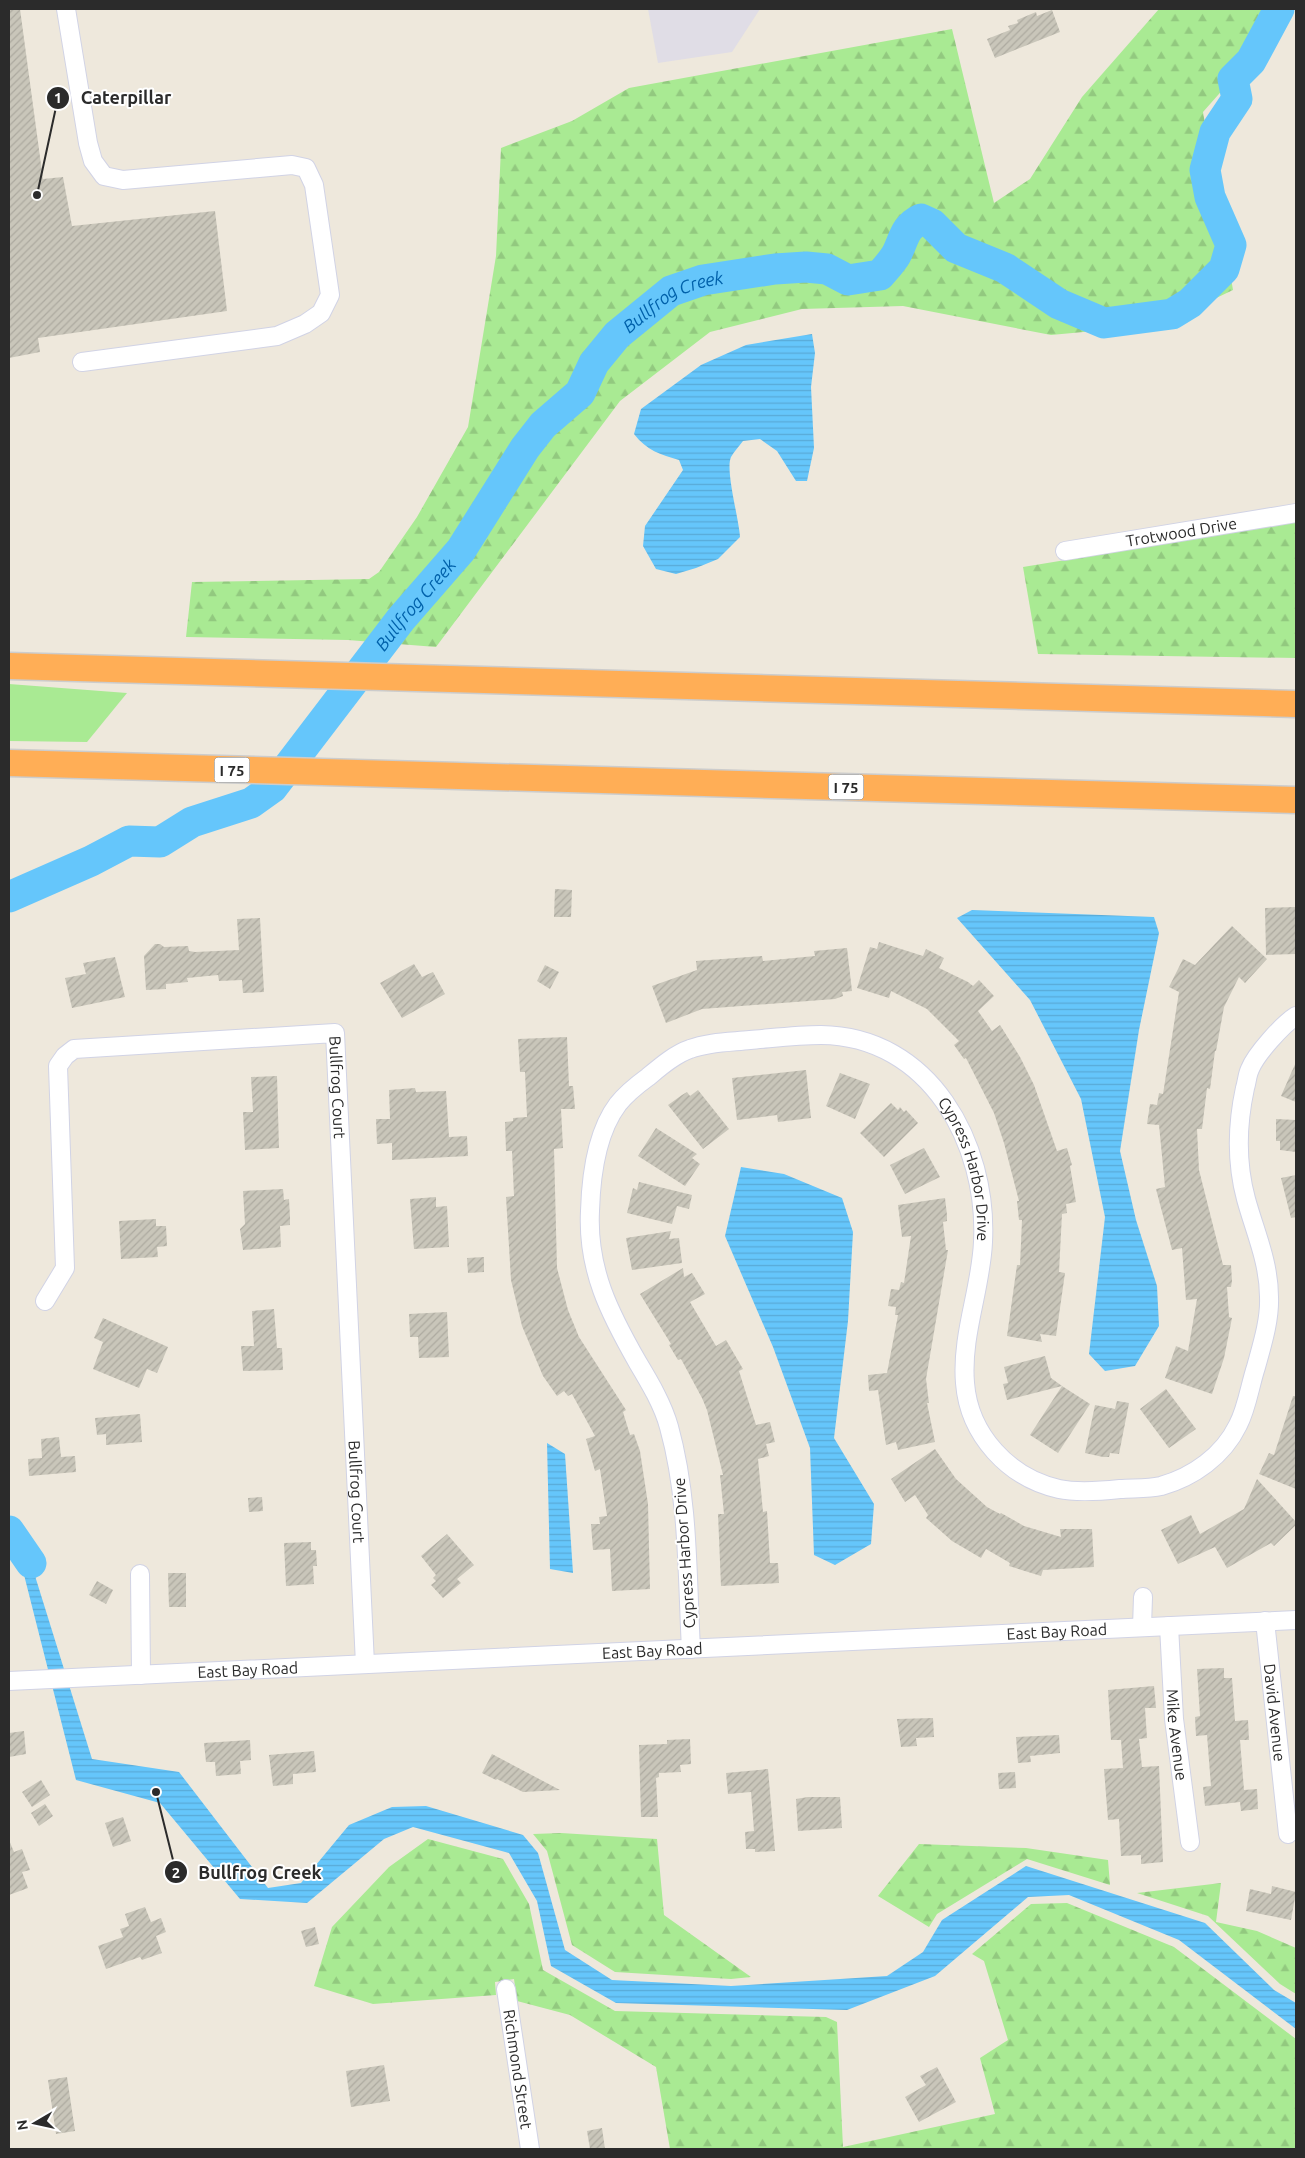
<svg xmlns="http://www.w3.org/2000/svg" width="1305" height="2158" font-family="Ubuntu,sans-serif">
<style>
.industrial{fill:#e0dde6}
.green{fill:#a9ea93}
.forest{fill:url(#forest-firs)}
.water{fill:url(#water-rules)}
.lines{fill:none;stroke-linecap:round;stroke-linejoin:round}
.river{stroke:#65c6fb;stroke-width:31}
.building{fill:url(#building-hatch)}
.minor-casing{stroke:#d1d3e5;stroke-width:20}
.highway-casing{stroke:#ccc;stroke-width:29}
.minor{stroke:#fff;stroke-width:18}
.highway{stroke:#ffae56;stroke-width:26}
.labels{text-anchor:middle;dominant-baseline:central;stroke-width:4;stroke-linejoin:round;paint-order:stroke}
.shield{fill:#fff;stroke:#6b6b6b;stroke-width:1}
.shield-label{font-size:15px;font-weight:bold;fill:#2b2b2b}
.street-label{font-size:16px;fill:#2b2b2b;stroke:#fff}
.water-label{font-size:18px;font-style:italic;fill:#0061aa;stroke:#fff}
.leader{fill:none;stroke:#2b2b2b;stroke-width:2}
.callout-dot{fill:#2b2b2b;stroke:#fff;stroke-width:2}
.mark-label{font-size:15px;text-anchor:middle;font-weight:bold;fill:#fff}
.callout-label{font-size:18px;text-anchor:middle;font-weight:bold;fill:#2b2b2b;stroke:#fff;stroke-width:4;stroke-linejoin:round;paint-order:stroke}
</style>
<defs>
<pattern id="forest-firs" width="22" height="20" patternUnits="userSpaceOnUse" patternTransform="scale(1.25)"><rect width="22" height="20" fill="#a9ea93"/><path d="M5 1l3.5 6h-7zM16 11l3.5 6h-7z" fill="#92c97f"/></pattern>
<pattern id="water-rules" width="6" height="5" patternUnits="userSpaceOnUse" patternTransform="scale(1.25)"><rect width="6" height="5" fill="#65c6fb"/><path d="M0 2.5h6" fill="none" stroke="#58aad7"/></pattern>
<pattern id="building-hatch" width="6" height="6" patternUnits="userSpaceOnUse" patternTransform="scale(1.25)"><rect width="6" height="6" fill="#c9c6ba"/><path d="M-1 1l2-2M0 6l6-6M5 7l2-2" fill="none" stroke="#adaaa0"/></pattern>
</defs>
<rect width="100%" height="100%" fill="#eee8dc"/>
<polygon class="industrial" points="648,9 760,9 732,52 658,63"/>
<polygon class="green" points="9,684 127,693 87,742 9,741"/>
<g class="forest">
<polygon points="1159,9 1294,9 1203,112 1233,290 1189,311 1137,327 1051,335 903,306 802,309 710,332 620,401 436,647 348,640 186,637 192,582 369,579 379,572 417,517 468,427 496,256 501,148 572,121 629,88 952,29 994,203 1030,179 1082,97"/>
<polygon points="1296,522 1296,658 1038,654 1023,567"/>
<polygon points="561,1833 657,1839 664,1915 751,1977 731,1979 615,1972 572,1945 547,1851 533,1834"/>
<polygon points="428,1839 503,1859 529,1904 543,1970 615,2011 826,2017 837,2022 843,2147 995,2114 980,2058 1008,2040 984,1961 972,1954 1031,1904 1067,1903 1174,1947 1296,2039 1296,2149 670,2149 656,2067 570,2015 517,2001 514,1979 495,1982 496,1995 373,2004 314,1986 332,1927 389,1867"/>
<polygon points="919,1844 1026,1848 1108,1860 1110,1885 1027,1859 937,1914 929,1927 878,1896"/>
<polygon points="1221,1883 1216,1922 1257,1931 1296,1948 1296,1994 1280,1984 1208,1916 1137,1893"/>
</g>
<g class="water">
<path d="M812,334L815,353L811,387L814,448L807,481H796L777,451L760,439L743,441C739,446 734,452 731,457C725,470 739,519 740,537L718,559L696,568L676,574L656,569L643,546L645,526L683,470L679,460C661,455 646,450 634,434L641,409L701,365L746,345Z"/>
<polygon points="972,910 1154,917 1159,933 1139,1030 1120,1151 1136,1220 1157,1286 1159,1326 1135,1366 1105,1371 1089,1354 1105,1217 1081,1099 1030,1000 957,918"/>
<polygon points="741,1167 784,1174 842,1198 853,1232 848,1321 834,1438 874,1504 871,1544 835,1565 814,1555 810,1448 773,1347 725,1236"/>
<polygon points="547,1443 565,1454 573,1573 550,1569"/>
<polygon points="20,1559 31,1563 92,1759 179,1772 268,1888 301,1883 349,1825 392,1807 426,1806 523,1835 538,1853 565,1950 612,1980 731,1986 887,1976 923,1952 942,1920 1026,1866 1205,1923 1274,1990 1296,2003 1296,2029 1179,1940 1069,1895 1028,1897 935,1976 847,2010 616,2003 551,1966 537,1901 509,1853 413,1827 384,1839 307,1903 240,1899 160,1803 76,1780"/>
</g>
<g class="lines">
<g class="river">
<path id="s1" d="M9,897L91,861L129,841L160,842L192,822L251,803L272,788L401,619L461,550L525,448L543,425L580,393L594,363L617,335L671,291L703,280L775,269L806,267L827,269L848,280L880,275C885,269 892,262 896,255C904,240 904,227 921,219L932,224L956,248L1005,268L1059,304L1104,323L1172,314L1190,303L1224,269L1231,245L1210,197L1205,170L1215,132L1237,99L1233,79L1251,61L1279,9"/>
<polyline points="9,1531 31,1563"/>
</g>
</g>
<g class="building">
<polygon points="9,9 20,9 43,179 63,177 72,226 215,211 227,311 38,338 40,352 9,358"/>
<polygon points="1052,10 1060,32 995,58 987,39 1010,30 1008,26 1018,23 1017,20 1036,12 1037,16"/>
<polygon points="555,889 572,890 571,917 554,917"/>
<polygon points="1296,907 1296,954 1266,955 1265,908"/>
<polygon points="260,918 264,992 243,993 242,980 219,981 218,975 187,978 188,982 166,984 166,989 146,990 144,956 155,944 160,944 164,947 188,946 189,951 195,952 239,950 237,919"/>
<polygon points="1232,926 1267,959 1245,983 1239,977 1224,1007 1216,1051 1215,1051 1210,1089 1207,1088 1202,1129 1197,1129 1199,1170 1223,1265 1231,1265 1232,1281 1231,1287 1227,1287 1229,1317 1232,1318 1224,1358 1212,1394 1165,1378 1176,1346 1188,1351 1197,1299 1186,1300 1182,1248 1172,1250 1156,1189 1165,1187 1159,1125 1147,1124 1150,1104 1157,1105 1159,1093 1163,1094 1179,992 1169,987 1183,959 1195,965"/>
<polygon points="879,942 923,956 926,949 944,958 939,968 968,982 973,986 979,980 994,996 978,1011 992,1031 1000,1025 1020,1057 1034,1085 1057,1151 1067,1148 1072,1165 1070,1166 1076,1202 1066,1204 1067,1213 1062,1214 1059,1272 1065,1273 1056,1336 1040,1334 1042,1342 1007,1336 1017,1265 1020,1265 1022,1220 1019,1220 1017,1201 1019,1201 1004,1143 994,1113 966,1058 964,1059 954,1045 959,1041 927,1009 891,991 889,998 857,988 870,947 877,949"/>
<polygon points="847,948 852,991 842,992 843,996 835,999 702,1009 666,1023 652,986 697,970 696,961 762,956 763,961 815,956 814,951"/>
<polygon points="115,957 125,997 72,1008 65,978 86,974 83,963"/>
<polygon points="414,964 422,977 433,972 445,994 402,1018 380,983"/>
<polygon points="545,965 559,972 550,989 537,981"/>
<polygon points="567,1037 569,1086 573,1086 575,1109 561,1109 563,1148 554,1149 557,1268 568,1310 579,1337 626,1410 623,1412 630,1435 634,1434 640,1451 648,1504 650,1589 612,1591 610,1549 593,1550 591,1524 600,1524 599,1517 607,1516 600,1469 595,1471 586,1439 595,1436 572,1394 568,1396 564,1391 557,1396 543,1376 522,1326 511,1280 506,1197 514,1196 512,1151 506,1151 505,1122 513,1121 513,1118 527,1117 525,1072 520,1072 518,1039"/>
<polygon points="1296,1062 1296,1102 1281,1096"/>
<polygon points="806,1070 811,1118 778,1122 777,1115 737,1120 732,1078"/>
<polygon points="840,1073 870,1084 855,1119 826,1106"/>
<polygon points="277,1076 279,1148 245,1150 243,1112 253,1112 251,1077"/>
<polygon points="415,1088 416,1092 446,1091 449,1137 467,1136 468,1156 392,1160 392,1143 377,1144 376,1119 390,1119 389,1090"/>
<polygon points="698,1090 729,1129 703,1149 668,1105 682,1095 687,1092 690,1096"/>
<polygon points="891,1103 898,1110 900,1107 904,1112 906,1110 918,1123 884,1157 860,1133"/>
<polygon points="1276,1119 1296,1120 1296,1152 1280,1150 1280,1141 1276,1141"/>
<polygon points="656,1128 697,1154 692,1158 700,1164 685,1186 638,1156"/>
<polygon points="924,1148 940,1177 905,1194 890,1165"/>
<polygon points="1296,1175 1296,1217 1291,1218 1281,1178"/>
<polygon points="639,1182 692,1195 689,1209 677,1206 672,1224 627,1213 633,1188 637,1190"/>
<polygon points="283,1189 284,1200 289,1199 290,1217 290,1225 280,1226 281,1247 243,1250 240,1229 245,1224 243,1191"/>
<polygon points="436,1197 436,1207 447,1206 449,1247 414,1249 410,1199"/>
<polygon points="945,1198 947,1215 947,1221 943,1222 946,1250 948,1250 926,1379 929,1403 927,1403 935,1442 898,1450 896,1442 886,1445 878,1390 869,1391 868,1375 887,1373 898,1315 895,1315 896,1307 888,1306 891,1289 899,1290 901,1282 904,1283 911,1236 902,1237 898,1205"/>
<polygon points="156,1219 156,1226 166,1226 167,1246 157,1247 158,1257 121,1259 119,1221"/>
<polygon points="671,1231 669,1239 679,1238 682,1263 632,1270 626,1238"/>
<polygon points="484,1257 484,1272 468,1273 467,1258"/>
<polygon points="683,1268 684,1277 692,1273 705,1294 690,1302 716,1346 726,1340 743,1369 739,1371 756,1425 770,1422 775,1442 766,1444 769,1456 758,1459 763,1512 767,1511 770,1563 778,1563 779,1583 721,1586 718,1514 724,1514 720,1475 723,1475 707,1410 702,1398 681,1359 678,1360 669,1345 671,1344 640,1294"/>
<polygon points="274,1309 277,1348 282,1348 283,1370 243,1371 241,1346 254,1346 252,1311"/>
<polygon points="447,1312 449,1357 419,1358 418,1337 410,1337 409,1314"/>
<polygon points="103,1318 168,1347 157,1373 147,1369 139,1388 93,1369 103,1342 94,1338"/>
<polygon points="1045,1356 1051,1378 1062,1386 1007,1400 1003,1384 1008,1383 1004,1367"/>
<polygon points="1062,1386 1090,1404 1058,1453 1030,1435"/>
<polygon points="1166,1389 1196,1429 1169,1448 1140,1409"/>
<polygon points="1293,1396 1296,1396 1296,1489 1259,1474 1269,1453 1274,1455"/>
<polygon points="1117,1401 1129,1403 1119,1454 1110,1453 1109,1457 1103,1457 1085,1453 1095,1405 1115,1409"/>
<polygon points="140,1414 142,1442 106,1445 106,1434 97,1435 95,1418"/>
<polygon points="59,1437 61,1457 75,1456 76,1472 29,1476 28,1459 42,1458 41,1439"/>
<polygon points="935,1449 956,1479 987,1507 1000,1514 1001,1513 1024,1526 1061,1537 1060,1529 1092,1529 1094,1567 1043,1570 1041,1576 1009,1566 1010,1563 986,1549 981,1558 952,1541 926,1518 928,1515 915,1495 905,1502 891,1479"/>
<polygon points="1257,1479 1296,1522 1296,1525 1274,1546 1271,1543 1227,1568 1215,1547 1178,1564 1161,1530 1191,1515 1200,1534 1244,1509"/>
<polygon points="262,1497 263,1511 249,1512 248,1498"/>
<polygon points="447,1534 474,1565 457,1579 461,1583 443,1598 431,1585 436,1581 433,1578 436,1575 421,1556"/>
<polygon points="311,1542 311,1550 316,1550 317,1566 313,1566 314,1584 286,1586 284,1543"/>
<polygon points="168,1573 186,1573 186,1607 169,1607"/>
<polygon points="97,1581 113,1590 106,1604 89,1595"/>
<polygon points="1224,1668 1224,1678 1232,1678 1235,1721 1248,1720 1249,1740 1240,1740 1244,1790 1257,1789 1258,1809 1241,1811 1240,1802 1205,1806 1203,1787 1211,1786 1207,1735 1196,1736 1195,1717 1200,1716 1197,1669"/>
<polygon points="1154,1686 1156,1708 1145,1708 1147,1738 1139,1739 1142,1767 1159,1766 1163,1862 1141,1864 1141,1855 1121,1856 1119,1819 1108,1820 1104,1769 1123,1768 1121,1740 1111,1740 1108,1690"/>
<polygon points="933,1718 934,1737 916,1738 917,1746 901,1747 897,1719"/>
<polygon points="24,1731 26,1754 9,1757 9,1733"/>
<polygon points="1059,1735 1060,1753 1030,1756 1031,1762 1018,1763 1016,1737"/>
<polygon points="690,1739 691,1764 680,1765 681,1772 659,1773 659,1777 656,1778 658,1817 641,1817 639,1745 667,1744 667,1740"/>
<polygon points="250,1740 251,1760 240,1761 241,1774 216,1776 215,1762 206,1762 204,1743"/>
<polygon points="314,1751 316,1772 293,1774 293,1784 273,1786 269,1755"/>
<polygon points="492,1754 560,1790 523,1792 497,1779 496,1780 482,1773"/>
<polygon points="768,1769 775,1851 755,1852 755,1849 746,1849 745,1832 754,1831 751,1792 728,1794 726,1773"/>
<polygon points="1015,1772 1016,1788 999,1789 998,1773"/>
<polygon points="41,1780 50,1795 32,1807 22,1792"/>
<polygon points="808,1797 840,1797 842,1828 798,1831 796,1799"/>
<polygon points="45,1804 53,1816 39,1826 31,1813"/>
<polygon points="123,1817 131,1841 113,1847 105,1823"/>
<polygon points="9,1840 14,1852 22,1849 30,1870 22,1872 28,1888 9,1895"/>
<polygon points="1272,1886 1296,1892 1291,1920 1246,1911 1250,1889 1271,1894"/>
<polygon points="145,1907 151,1922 161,1918 166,1932 156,1936 162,1953 142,1960 140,1957 106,1969 98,1946 123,1937 120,1929 129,1926 125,1914"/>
<polygon points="315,1927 319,1944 306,1947 301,1931"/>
<polygon points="384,2065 390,2101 351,2107 346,2071"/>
<polygon points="937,2067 956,2102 919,2122 905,2097 926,2085 920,2076"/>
<polygon points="67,2077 75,2131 56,2134 48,2080"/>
<polygon points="602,2128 605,2149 590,2149 587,2131"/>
</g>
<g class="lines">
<g class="minor-casing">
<g id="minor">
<polyline points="66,9 88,143 93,161 104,176 123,180 292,165 306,168 314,185 330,295 321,313 305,324 277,336 82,362"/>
<path id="s2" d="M1065,551L1296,513"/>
<path id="s3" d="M45,1301L65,1268L58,1066L65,1056L74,1049L335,1033L365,1664"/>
<polyline points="140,1574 141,1675"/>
<path id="s4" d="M1265,1621L1288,1834"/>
<path id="s5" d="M1169,1626L1174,1719L1190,1842"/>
<polyline points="1142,1627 1143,1597"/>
<path id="s6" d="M691,1649C687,1576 689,1499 669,1427C663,1405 650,1383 638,1363C610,1314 587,1270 590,1211C591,1176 596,1133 618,1104C626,1094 637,1085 648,1077C660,1067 675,1054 690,1049C708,1042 731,1042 750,1040C774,1038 797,1035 821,1035C930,1036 988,1144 983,1242C981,1289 961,1335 965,1383C969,1435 1009,1478 1059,1489C1078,1493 1101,1491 1120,1489C1133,1488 1148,1489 1161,1486C1193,1477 1223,1456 1238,1425C1247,1408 1250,1385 1256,1367C1262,1345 1270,1320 1269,1297C1269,1262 1255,1232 1246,1199C1236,1162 1237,1125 1245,1088C1247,1082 1247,1075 1250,1069C1256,1054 1283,1024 1296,1016"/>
<path id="s7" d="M9,1681L1296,1620"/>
<path id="s8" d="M506,1989L530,2149"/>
</g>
</g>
<g class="highway-casing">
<g id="highway">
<polyline points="9,666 1296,704"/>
<polyline points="9,763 1296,800"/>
</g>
</g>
<use href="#minor" class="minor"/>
<use href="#highway" class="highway"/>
</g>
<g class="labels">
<g class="shield">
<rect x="214.5" y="757.5" width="35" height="25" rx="4"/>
<rect x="828.5" y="774.5" width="35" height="25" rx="4"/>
</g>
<g class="shield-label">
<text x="232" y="770">I 75</text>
<text x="846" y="787">I 75</text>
</g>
<g class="street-label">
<text stroke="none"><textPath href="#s2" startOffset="118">Trotwood Drive</textPath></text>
<text stroke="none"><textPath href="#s3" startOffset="580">Bullfrog Court</textPath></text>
<text stroke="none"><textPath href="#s6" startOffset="1010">Cypress Harbor Drive</textPath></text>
<text stroke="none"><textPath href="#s3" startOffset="985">Bullfrog Court</textPath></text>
<text transform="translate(684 1553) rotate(-94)">Cypress Harbor Drive</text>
<text stroke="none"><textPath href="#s7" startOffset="1049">East Bay Road</textPath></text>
<text stroke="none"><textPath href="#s7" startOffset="644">East Bay Road</textPath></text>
<text stroke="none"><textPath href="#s7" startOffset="239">East Bay Road</textPath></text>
<text stroke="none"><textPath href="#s4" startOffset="92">David Avenue</textPath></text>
<text stroke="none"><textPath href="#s5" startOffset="109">Mike Avenue</textPath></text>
<text stroke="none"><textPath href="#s8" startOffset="81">Richmond Street</textPath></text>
</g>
<g class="water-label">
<text stroke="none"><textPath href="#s1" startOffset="928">Bullfrog Creek</textPath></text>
<text stroke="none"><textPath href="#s1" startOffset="522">Bullfrog Creek</textPath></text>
</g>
</g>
<path class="leader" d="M37 195L58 98M156 1792L176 1872"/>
<g class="callout-dot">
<circle cx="37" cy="195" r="5"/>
<circle cx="156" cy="1792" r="5"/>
<circle cx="58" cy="98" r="12"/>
<circle cx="176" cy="1872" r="12"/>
</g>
<g class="mark-label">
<text x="58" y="103">1</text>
<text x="176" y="1878">2</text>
</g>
<g class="callout-label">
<text x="126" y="104">Caterpillar</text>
<text x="260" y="1879">Bullfrog Creek</text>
</g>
<rect width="1305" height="2158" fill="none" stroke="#2b2b2b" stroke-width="20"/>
<g transform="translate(35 2123) rotate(261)" stroke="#ffffff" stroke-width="4" paint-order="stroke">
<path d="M0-4L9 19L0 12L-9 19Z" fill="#2b2b2b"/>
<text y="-8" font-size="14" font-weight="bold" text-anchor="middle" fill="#2b2b2b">N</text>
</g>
</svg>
